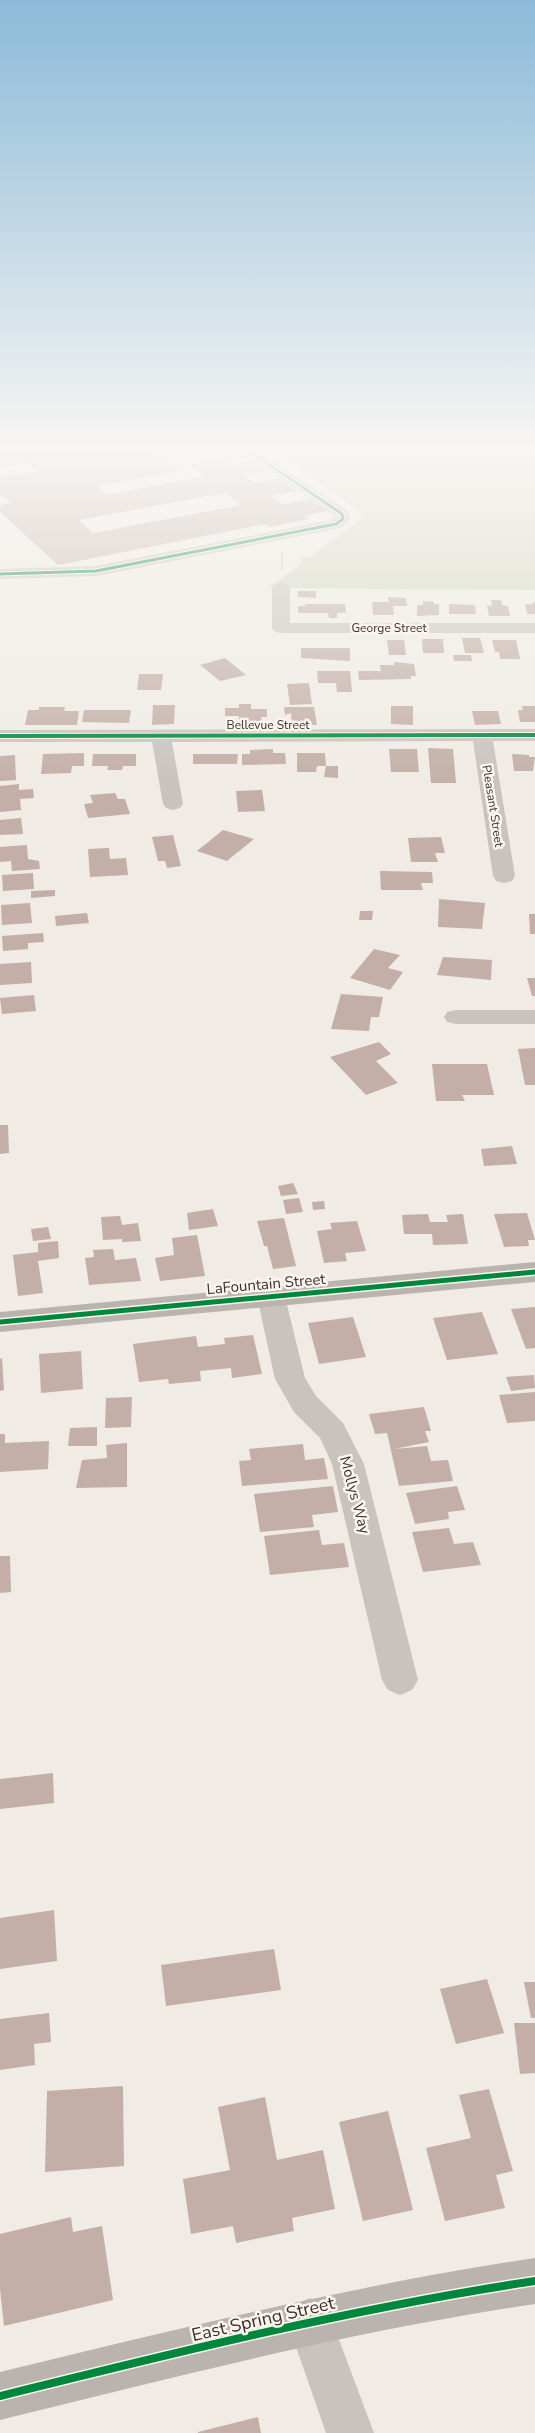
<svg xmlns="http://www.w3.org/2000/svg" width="535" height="2433" font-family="'Nunito Sans',sans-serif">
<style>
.green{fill:#d1d6bf}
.building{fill:#c3afa7;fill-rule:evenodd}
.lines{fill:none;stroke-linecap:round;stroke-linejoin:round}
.path{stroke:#c2bbb6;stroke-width:2;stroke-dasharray:1 1;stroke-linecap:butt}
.street{fill:#c9c3be;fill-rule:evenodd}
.secondary{fill:#bab3ae;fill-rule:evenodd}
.cycleway-far3-casing{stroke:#fbf5ee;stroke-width:5}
.cycleway-far2-casing{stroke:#fbf5ee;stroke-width:6}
.cycleway-far1-casing{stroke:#fbf5ee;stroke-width:8}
.cycleway-casing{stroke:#fbf5ee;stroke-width:11}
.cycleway-far3{stroke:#00873e;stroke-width:3}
.cycleway-far2{stroke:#00873e;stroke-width:4}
.cycleway-far1{stroke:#00873e;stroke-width:5}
.cycleway{stroke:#00873e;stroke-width:8}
.labels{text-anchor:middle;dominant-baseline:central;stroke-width:5;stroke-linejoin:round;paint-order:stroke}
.far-street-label{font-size:12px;fill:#3b302b;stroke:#fbf5ee}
.street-label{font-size:15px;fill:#3b302b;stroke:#fbf5ee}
.near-street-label{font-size:18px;fill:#3b302b;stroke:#fbf5ee}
</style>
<rect width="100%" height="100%" fill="#f0ebe5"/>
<polygon class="green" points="272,448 535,448 535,590 268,588 302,563 300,558 309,558 365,516"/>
<g class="building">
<path d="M20,448H148L179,471L97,486L107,495L205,476L190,465L224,458L232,464L251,460L267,471L243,475L254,483L279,478L297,491L271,496L282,504L309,499L327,511L304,516L309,519L270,527L266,524L58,565L0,512V505L11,503L3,496L0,497V476L38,472L28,463L0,468V451ZM224,493L241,505L93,533L79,520Z"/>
<polygon points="298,591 316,591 316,598 298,597"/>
<polygon points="388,597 406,598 407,606 393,606 394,615 373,615 372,602 389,602"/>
<polygon points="491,600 501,600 502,605 508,606 510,616 489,616 487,605 492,606"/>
<polygon points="423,601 434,602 434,604 439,604 439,615 417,616 417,605 423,605"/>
<polygon points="533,602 535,602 535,614 527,614 525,604 533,604"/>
<polygon points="305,604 345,604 346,613 337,613 337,618 329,618 328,613 298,613 298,606 305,606"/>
<polygon points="449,604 475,605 476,614 449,614"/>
<polygon points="462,638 480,638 484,653 465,653"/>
<polygon points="422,639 443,639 444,653 423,653"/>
<polygon points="387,640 404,640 406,655 389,655"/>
<polygon points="492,640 516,640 520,659 500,659 499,652 495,652"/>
<polygon points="301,648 350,648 350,661 301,658"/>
<polygon points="453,655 471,655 472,661 454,661"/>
<polygon points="225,658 246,675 220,681 200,665"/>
<polygon points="394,662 414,664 416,676 411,676 411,679 359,680 358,671 381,671 380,665 394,665"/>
<polygon points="317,671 350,671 352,692 337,692 336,683 318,683"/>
<polygon points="139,674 163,674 161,690 137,690"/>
<polygon points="309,683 312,704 290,705 287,684"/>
<polygon points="239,704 251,704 251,709 267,709 267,717 261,717 262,722 239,722 239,716 225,716 225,708 239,708"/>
<polygon points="153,705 175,705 174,724 152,725"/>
<polygon points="391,706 413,706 413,725 391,724"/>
<polygon points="522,706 535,706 535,722 520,722 518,710 523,710"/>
<polygon points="39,707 65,707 64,711 79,711 77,725 25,725 28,710 39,710"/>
<polygon points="284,707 314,707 317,725 292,725 291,713 285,715"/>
<polygon points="84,710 131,710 129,723 82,722"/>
<polygon points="472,711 498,711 501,724 475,725"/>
<polygon points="428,748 453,749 456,783 431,783"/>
<polygon points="273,749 273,753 285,753 286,764 242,765 242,754 250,754 250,750"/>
<polygon points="389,749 417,749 419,772 391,772"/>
<polygon points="84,753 84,766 72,766 71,773 41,774 43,754"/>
<polygon points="297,753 325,753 326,766 317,766 316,772 297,772"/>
<polygon points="93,754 136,754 136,766 123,766 122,770 107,770 108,766 92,766"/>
<polygon points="193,754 238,754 237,764 193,764"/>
<polygon points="512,754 529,755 529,757 535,757 533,771 514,771"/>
<polygon points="15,755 16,780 0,781 0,756"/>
<polygon points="326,766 338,766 338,778 324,777"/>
<polygon points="19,784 19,790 33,789 34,798 20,799 21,810 0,812 0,786"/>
<polygon points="262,790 265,811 238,812 236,791"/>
<polygon points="115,793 118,799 125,799 130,814 88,818 84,804 93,803 90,795"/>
<polygon points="21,818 23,834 0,835 0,820"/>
<polygon points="223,830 254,839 227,861 197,851"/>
<polygon points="173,835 181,866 167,868 165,861 158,861 152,837"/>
<polygon points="441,837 445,853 435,853 438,862 411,862 408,838"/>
<polygon points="27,845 28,859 39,861 40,869 12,871 11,861 0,862 0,847"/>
<polygon points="109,848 110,859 126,858 128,875 90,877 88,849"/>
<polygon points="380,871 432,872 433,883 421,883 423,890 381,890"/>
<polygon points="33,873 34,889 3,891 2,875"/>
<polygon points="55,890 55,896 31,898 31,891"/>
<polygon points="439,899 485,903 482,929 438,927"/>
<polygon points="30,903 32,923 2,925 1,905"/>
<polygon points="360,911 373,911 372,920 359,920"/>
<polygon points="87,913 89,923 56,926 55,916"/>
<polygon points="529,914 535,914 535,934 530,934"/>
<polygon points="43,933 44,942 28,943 28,949 3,951 2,936"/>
<polygon points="374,949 400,955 388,968 403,972 390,990 350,978"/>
<polygon points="443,957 492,960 491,980 437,975"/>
<polygon points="31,962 32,983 0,985 0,964"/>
<polygon points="527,978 535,978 535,996 532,996"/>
<polygon points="341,994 383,997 379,1017 371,1017 369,1031 331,1029"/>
<polygon points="34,995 36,1011 2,1014 0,998"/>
<polygon points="379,1042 391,1054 376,1061 398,1083 366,1095 330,1057"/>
<polygon points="535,1048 535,1085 525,1085 518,1049"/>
<polygon points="432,1064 487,1064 494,1095 462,1095 465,1101 436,1101"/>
<polygon points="0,1125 8,1125 9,1153 0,1154"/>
<polygon points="512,1146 517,1164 484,1166 481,1149"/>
<polygon points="293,1183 298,1194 281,1196 278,1186"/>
<polygon points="299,1198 303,1212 286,1214 283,1200"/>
<polygon points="324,1201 325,1209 313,1210 312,1202"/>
<polygon points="213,1209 218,1226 189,1230 187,1213"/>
<polygon points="527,1213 535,1240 528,1240 529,1246 504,1247 494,1214"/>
<polygon points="428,1214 430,1222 448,1222 446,1215 463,1214 468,1244 433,1245 432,1234 404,1234 402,1215"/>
<polygon points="120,1216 122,1225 138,1223 141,1241 122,1242 122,1239 103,1240 101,1217"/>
<polygon points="284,1218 296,1266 273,1269 267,1246 264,1246 257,1221"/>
<polygon points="357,1221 366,1251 345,1253 347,1261 324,1263 317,1231 332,1229 330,1223"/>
<polygon points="48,1227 51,1239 33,1241 31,1229"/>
<polygon points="197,1235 205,1276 160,1281 155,1258 174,1255 172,1238"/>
<polygon points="58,1241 59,1258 38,1261 43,1293 18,1296 13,1255 38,1252 38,1243"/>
<polygon points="113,1249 115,1260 136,1258 141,1281 89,1285 85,1258 94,1257 93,1250"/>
<polygon points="535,1307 535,1348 526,1349 511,1309"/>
<polygon points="482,1312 498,1354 447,1360 433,1318"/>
<polygon points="353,1317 366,1357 319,1364 308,1323"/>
<polygon points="253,1335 262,1374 232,1378 231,1368 200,1371 201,1381 169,1384 168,1379 139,1382 133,1344 196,1336 198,1347 225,1344 224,1338"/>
<polygon points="81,1351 83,1389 41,1393 39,1354"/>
<polygon points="2,1358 4,1390 0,1391 0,1359"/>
<polygon points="534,1375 535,1388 511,1391 506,1377"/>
<polygon points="535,1392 535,1421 507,1423 499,1395"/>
<polygon points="132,1397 131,1427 105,1428 106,1398"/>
<polygon points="424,1407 431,1431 425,1431 429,1442 394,1449 427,1446 431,1461 448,1460 453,1481 399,1486 387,1433 375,1434 369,1414"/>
<polygon points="97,1427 97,1446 68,1446 70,1428"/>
<polygon points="0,1434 5,1434 5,1443 49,1441 48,1469 0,1472"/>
<polygon points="127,1443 127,1487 76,1488 82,1460 107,1458 106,1445"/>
<polygon points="303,1444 305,1460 324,1458 328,1479 242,1486 239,1461 251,1460 249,1449"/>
<polygon points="333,1486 338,1512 312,1515 314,1527 260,1532 254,1494"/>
<polygon points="457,1486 465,1510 448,1512 449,1519 415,1524 406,1493"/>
<polygon points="449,1528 454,1544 473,1542 481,1565 423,1572 412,1532"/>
<polygon points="319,1530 322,1545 344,1543 349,1567 270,1575 264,1536"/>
<polygon points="0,1556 10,1556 11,1592 0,1593"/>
<polygon points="53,1773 54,1803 0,1809 0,1779"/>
<polygon points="54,1910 57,1961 0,1969 0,1918"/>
<polygon points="274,1949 281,1990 166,2006 161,1965"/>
<polygon points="487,1979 504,2033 456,2044 440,1989"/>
<polygon points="524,1982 535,1982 535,2018 531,2018"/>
<polygon points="49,2013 51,2042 34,2044 35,2065 0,2070 0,2019"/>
<polygon points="514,2023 535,2023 535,2073 520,2074"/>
<polygon points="123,2086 124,2166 45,2172 47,2091"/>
<polygon points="489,2089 513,2171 496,2175 505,2208 445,2221 426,2148 471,2138 459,2095"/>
<polygon points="265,2097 277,2160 323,2150 335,2209 292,2218 294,2231 236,2243 233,2226 191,2234 183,2179 230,2170 218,2107"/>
<polygon points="388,2111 413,2210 363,2221 339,2122"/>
<polygon points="71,2217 73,2232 102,2226 113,2300 4,2326 0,2289 0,2234"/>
<polygon points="258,2417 261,2433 198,2433 198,2432"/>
</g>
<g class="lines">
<polyline class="path" points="282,552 282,570"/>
<g class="street">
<polygon points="238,448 254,448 348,511 351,519 342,527 336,529 96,576 0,579 0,569 96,566 331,520 335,517"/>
<polygon points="281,583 287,584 290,588 290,623 535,623 535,633 281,633 275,632 272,628 272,588 275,584"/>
<polygon points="535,729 535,741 493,741 515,876 512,881 504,883 496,881 493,876 473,741 172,742 183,804 180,808 173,810 166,808 163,804 152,742 0,742 0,730"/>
<polygon points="456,1010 535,1010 535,1024 456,1024 447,1022 444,1017 447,1012"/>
<polygon points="271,1287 281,1290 285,1297 305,1378 316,1396 343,1423 364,1464 418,1680 412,1690 400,1695 388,1690 382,1680 332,1464 320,1438 294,1412 275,1379 257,1297 261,1290"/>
<polygon points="310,2298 326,2305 374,2433 326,2433 287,2321 294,2305"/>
</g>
<g class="secondary">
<polygon points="535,1262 535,1282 0,1332 0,1312"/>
<path d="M535,2258V2304C354,2331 177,2376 0,2420V2372C177,2329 354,2285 535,2258Z"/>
</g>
<g class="cycleway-far3-casing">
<polyline id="cycleway-far3" points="0,574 96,571 336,524 343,519 342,514 245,448"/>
</g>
<g class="cycleway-far2-casing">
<polyline id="cycleway-far2" points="0,736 535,735"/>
</g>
<g class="cycleway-far1-casing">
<polyline id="cycleway-far1" points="0,1322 535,1272"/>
</g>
<g class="cycleway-casing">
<path id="cycleway" d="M0,2396C177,2352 354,2308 535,2281"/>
</g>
<use href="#cycleway-far3" class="cycleway-far3"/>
<use href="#cycleway-far2" class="cycleway-far2"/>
<use href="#cycleway-far1" class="cycleway-far1"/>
<use href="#cycleway" class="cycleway"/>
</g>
<linearGradient id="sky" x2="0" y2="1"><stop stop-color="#8bbad8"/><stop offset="0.57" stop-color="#f8f6f3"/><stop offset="1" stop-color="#f8f6f3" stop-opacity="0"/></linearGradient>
<rect width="535" height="788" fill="url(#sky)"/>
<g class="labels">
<g class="far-street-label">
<text x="389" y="628">George Street</text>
<text x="268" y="725">Bellevue Street</text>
<text transform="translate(493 806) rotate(81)">Pleasant Street</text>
</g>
<g class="street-label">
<text transform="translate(266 1284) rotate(-5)">LaFountain Street</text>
<text transform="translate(355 1495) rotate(75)">Mollys Way</text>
</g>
<g class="near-street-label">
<text transform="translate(263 2319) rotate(-13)">East Spring Street</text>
</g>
</g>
</svg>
